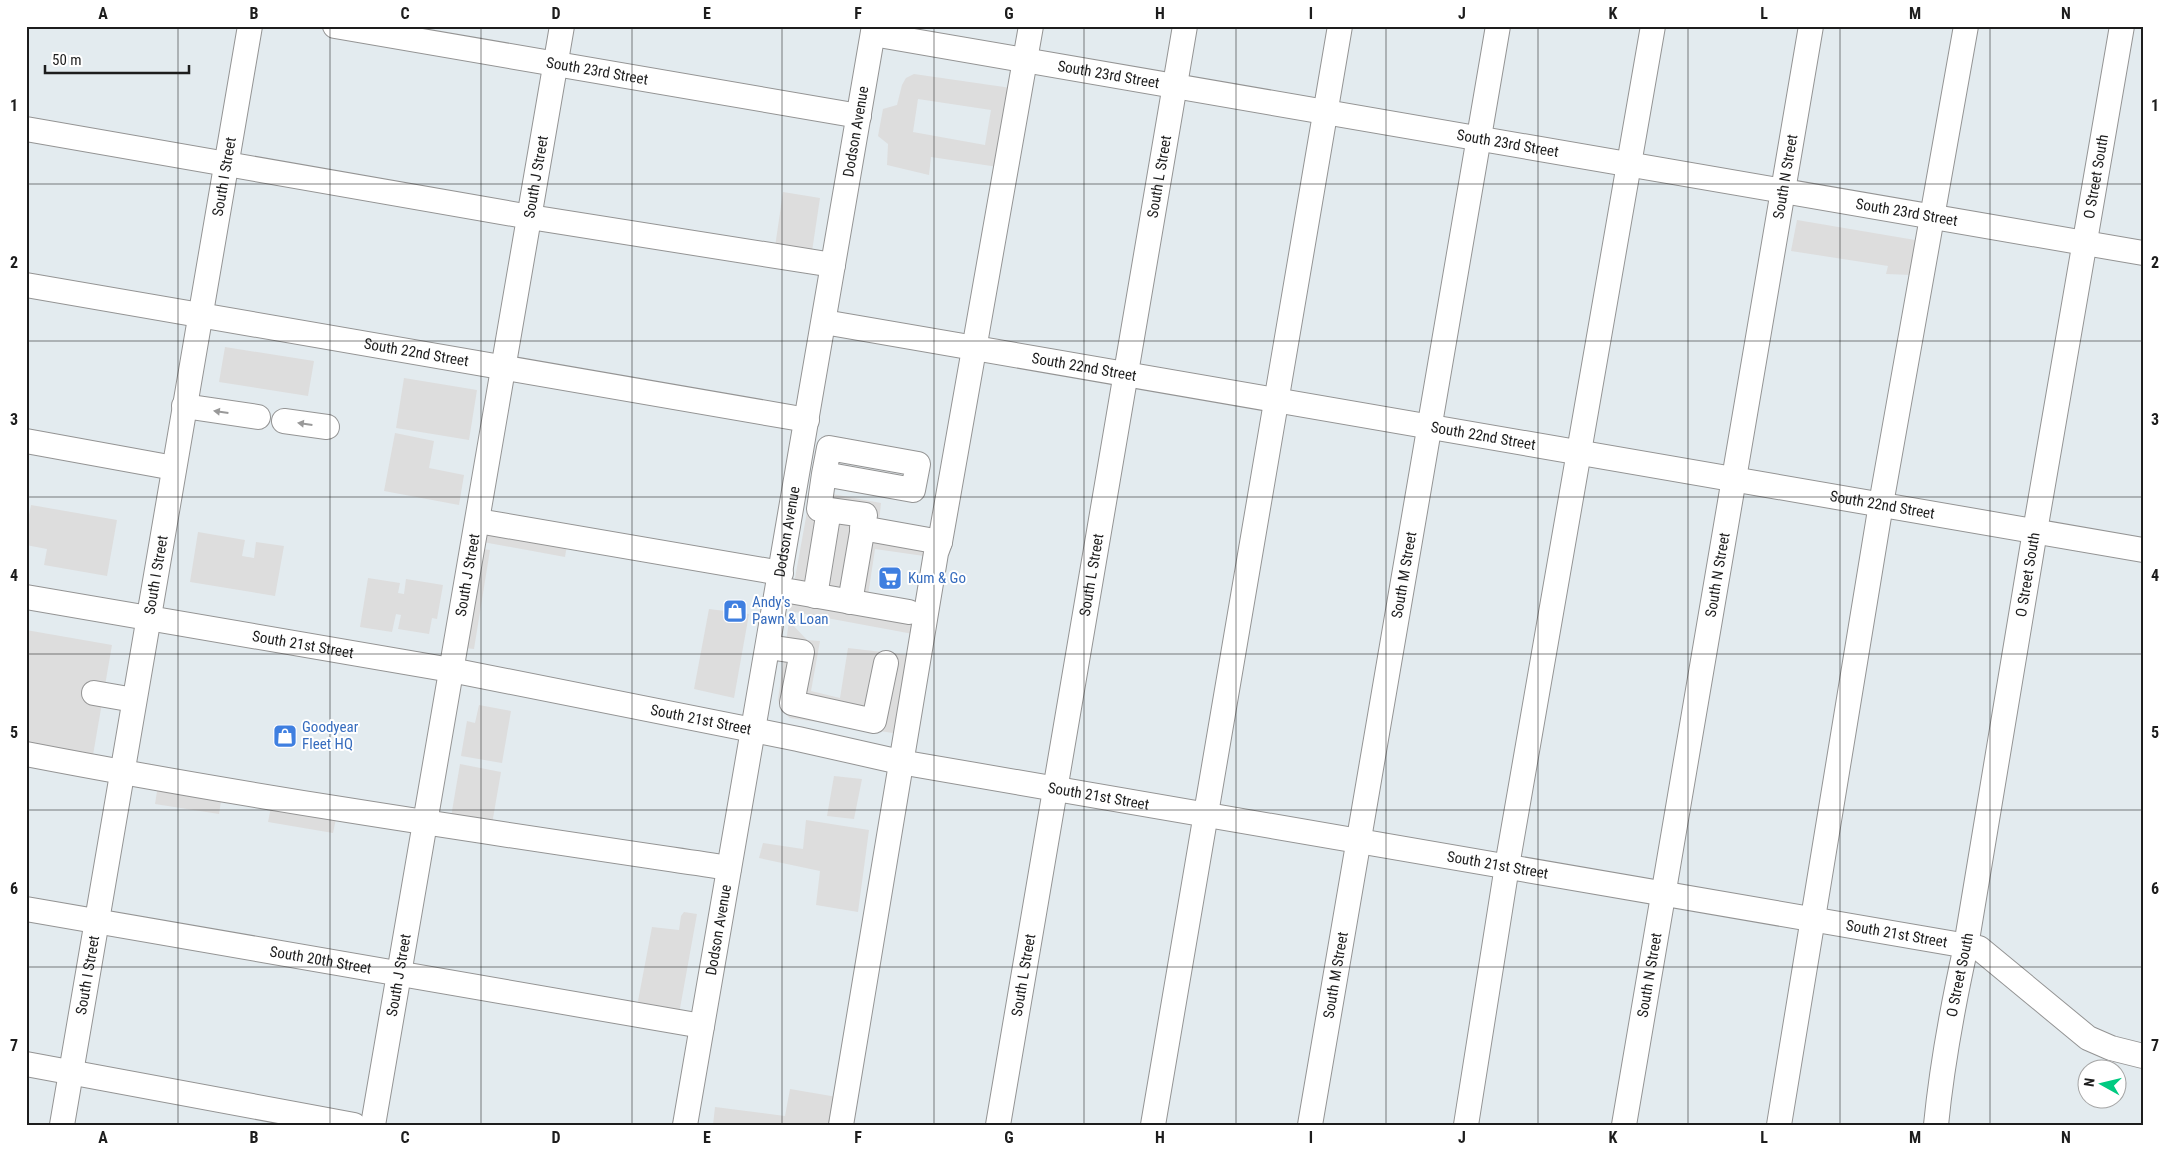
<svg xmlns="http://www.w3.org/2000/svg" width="2169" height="1151" font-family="'Roboto Condensed',sans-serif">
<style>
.parking{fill:#ddd;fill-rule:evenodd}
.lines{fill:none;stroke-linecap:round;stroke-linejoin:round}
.minor-casing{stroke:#949494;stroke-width:26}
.minor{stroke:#fff;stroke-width:24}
.oneway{fill:#999}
.grid{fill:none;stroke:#1d1d1d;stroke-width:1;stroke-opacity:0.55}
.labels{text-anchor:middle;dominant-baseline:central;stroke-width:4;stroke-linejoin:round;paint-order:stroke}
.street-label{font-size:15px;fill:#1d1d1d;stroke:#fff}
.shop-label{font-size:15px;fill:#366cbe;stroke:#fff;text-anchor:start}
.neatline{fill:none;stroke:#1d1d1d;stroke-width:2}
.grid-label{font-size:16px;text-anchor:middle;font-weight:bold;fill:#1d1d1d}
</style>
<rect width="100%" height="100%" fill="#e3ebef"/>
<g class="parking">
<path d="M914,74L1011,88L998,167L931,157L929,175L887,165L888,144L878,136L883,109L897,105L902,85L906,78ZM918,99L991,110L985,145L913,132Z"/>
<polygon points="783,192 820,198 811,258 774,254"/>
<polygon points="1797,220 1921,241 1912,275 1886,274 1888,266 1791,251"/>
<polygon points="225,347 314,361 308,396 219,382"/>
<polygon points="404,378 477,390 469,440 396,428"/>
<polygon points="395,433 434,441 429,468 464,475 459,505 384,491"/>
<polygon points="811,490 881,503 879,522 930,530 924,556 875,549 867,602 917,611 913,634 789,611"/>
<polygon points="31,505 117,520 107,576 44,565 47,549 26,545 26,520 28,520"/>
<polygon points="485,531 567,545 565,557 483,542"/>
<polygon points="198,532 245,540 242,556 254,558 256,542 284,546 275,596 190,582"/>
<polygon points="482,549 490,550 474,649 465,648"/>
<polygon points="368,578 400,583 398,593 404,594 406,579 443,585 437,619 432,618 429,634 398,629 401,615 396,614 392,632 360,627"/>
<polygon points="709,609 749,614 734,698 694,689"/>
<polygon points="789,621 807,640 820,641 811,691 840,698 848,648 908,655 893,733 790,718 783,711 778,700"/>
<polygon points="26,630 112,645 93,755 26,744"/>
<polygon points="479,705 511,711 502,763 461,756 467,721 475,723"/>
<polygon points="460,764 501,772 492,824 451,817"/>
<polygon points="834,776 862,779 854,819 827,816"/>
<polygon points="158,785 222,795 219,814 155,804"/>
<polygon points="272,802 337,814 333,833 268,822"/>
<polygon points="806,820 869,830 858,912 816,905 820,871 759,858 763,843 803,849"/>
<polygon points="684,912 697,914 679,1014 642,1007 638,1001 652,927 679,930 681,916"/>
<polygon points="790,1089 837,1097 831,1125 713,1125 715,1107 785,1116"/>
</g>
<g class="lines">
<g class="minor-casing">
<g id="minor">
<path id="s1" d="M335,26L859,116"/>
<path id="s2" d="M873,34L2143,253"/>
<polyline points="26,129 530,217 833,265"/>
<path id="s3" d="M26,285L807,420"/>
<path id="s4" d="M824,322L2143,550"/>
<polyline points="184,406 258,417"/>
<polyline points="284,421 327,427"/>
<polyline points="26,441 174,468"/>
<polyline points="819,509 824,474 913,490 918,464 829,448 824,474"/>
<polyline points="478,521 781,573"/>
<polyline points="862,528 940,542"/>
<polyline points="778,589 909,612"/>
<polyline points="815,596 829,510 865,515 850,602"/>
<path id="s5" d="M26,597L451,670L798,739L900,762L1979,948L2088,1038L2111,1048L2143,1056"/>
<polyline points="768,647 802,652 792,703 874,721 886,663"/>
<polyline points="94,693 134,700"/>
<path d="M26,754C259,799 494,833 729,868"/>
<path id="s6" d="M26,909L702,1026"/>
<polyline points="26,1064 354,1125"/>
<path id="s7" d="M62,1125L250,26"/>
<path id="s8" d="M373,1125L562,26"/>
<path id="s9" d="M685,1125L874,26"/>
<polyline points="841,1125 936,553 940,542 1031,26"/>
<path id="s10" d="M998,1125L1185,26"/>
<polyline points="1153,1125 1340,26"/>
<path id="s11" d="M1310,1125L1498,26"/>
<polyline points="1466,1125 1507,866 1653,26"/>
<path id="s12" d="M1624,1125L1811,26"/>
<polyline points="1779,1125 1881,504 1966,26"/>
<path id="s13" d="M1936,1125C1942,1064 1953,1005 1966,946L2035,531L2122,26"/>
</g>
</g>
<use href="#minor" class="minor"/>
</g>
<defs><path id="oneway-solid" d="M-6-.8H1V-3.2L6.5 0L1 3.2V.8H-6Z" transform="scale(1.25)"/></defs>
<g class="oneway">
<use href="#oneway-solid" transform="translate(221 412) rotate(-172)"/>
<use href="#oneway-solid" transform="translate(305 424) rotate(-172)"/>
</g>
<path class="grid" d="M178,26V1125M330,26V1125M481,26V1125M632,26V1125M782,26V1125M934,26V1125M1084,26V1125M1236,26V1125M1386,26V1125M1538,26V1125M1688,26V1125M1840,26V1125M1990,26V1125M26,184H2143M26,341H2143M26,497H2143M26,654H2143M26,810H2143M26,967H2143"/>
<defs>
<g id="supermarket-square" transform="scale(1.25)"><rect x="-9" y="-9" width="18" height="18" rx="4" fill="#3f7fe0" stroke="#fff"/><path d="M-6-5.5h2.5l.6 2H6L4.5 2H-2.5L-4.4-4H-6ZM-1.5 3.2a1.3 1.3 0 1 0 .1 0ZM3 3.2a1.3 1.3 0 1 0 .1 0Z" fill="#fff"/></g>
<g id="shop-square" transform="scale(1.25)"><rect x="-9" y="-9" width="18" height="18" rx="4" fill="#3f7fe0" stroke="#fff"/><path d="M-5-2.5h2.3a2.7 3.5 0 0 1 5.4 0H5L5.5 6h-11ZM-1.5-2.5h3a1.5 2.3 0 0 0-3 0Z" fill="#fff"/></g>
</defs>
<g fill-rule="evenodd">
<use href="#supermarket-square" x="890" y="578"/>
<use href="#shop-square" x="735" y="611"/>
<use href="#shop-square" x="285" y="736"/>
</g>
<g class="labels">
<g class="street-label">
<text stroke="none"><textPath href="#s1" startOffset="266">South 23rd Street</textPath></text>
<text stroke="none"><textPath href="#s2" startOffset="239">South 23rd Street</textPath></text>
<text stroke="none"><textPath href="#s9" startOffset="1008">Dodson Avenue</textPath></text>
<text stroke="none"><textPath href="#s2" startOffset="644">South 23rd Street</textPath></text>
<text stroke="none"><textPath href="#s7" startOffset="962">South I Street</textPath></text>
<text stroke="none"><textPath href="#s8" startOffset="962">South J Street</textPath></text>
<text stroke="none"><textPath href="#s10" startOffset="962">South L Street</textPath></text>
<text stroke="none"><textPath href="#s12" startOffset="962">South N Street</textPath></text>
<text stroke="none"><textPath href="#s13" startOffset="962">O Street South</textPath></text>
<text stroke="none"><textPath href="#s2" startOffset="1049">South 23rd Street</textPath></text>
<text stroke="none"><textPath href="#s3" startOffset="396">South 22nd Street</textPath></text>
<text stroke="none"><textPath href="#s4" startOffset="264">South 22nd Street</textPath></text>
<text stroke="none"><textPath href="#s4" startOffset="669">South 22nd Street</textPath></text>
<text stroke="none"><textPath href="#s4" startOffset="1074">South 22nd Street</textPath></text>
<text stroke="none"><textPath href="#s9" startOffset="602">Dodson Avenue</textPath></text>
<text stroke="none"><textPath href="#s7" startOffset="558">South I Street</textPath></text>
<text stroke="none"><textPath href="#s12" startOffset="558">South N Street</textPath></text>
<text stroke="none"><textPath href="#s13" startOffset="558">O Street South</textPath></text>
<text stroke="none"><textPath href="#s8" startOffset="558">South J Street</textPath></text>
<text stroke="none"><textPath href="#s10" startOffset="558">South L Street</textPath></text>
<text stroke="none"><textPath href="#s11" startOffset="558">South M Street</textPath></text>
<text stroke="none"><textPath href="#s5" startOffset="281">South 21st Street</textPath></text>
<text stroke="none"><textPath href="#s5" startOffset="686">South 21st Street</textPath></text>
<text stroke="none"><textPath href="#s5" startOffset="1091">South 21st Street</textPath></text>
<text stroke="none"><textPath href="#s5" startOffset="1496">South 21st Street</textPath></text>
<text stroke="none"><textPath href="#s9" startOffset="198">Dodson Avenue</textPath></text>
<text stroke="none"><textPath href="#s5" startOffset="1901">South 21st Street</textPath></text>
<text stroke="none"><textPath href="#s6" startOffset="299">South 20th Street</textPath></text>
<text stroke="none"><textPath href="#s7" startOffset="152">South I Street</textPath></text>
<text stroke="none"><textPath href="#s8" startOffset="152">South J Street</textPath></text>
<text stroke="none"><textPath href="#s10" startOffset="152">South L Street</textPath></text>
<text stroke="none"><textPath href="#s11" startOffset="152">South M Street</textPath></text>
<text stroke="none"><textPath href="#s12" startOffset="152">South N Street</textPath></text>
<text stroke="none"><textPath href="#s13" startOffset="152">O Street South</textPath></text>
</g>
<g class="shop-label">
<text x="908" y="578">Kum &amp; Go</text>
<text x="752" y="602">Andy's<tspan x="752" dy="17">Pawn &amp; Loan</tspan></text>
<text x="302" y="727">Goodyear<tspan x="302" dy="17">Fleet HQ</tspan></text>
</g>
</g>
<rect width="2169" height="1151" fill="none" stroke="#ffffff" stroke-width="55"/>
<g transform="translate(2102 1084) rotate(278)"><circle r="24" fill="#ffffff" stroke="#a5a5a5"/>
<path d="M0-4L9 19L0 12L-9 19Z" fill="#00ca81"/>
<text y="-8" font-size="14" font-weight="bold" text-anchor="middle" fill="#1d1d1d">N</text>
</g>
<path d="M45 65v8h144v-8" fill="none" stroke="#1d1d1d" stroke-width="2.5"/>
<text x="52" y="65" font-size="15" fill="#1d1d1d" stroke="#ffffff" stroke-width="4" paint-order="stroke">50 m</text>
<rect x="28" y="28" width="2114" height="1096" class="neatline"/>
<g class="grid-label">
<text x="103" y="19">A</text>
<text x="254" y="19">B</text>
<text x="405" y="19">C</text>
<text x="556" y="19">D</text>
<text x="707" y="19">E</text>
<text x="858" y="19">F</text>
<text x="1009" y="19">G</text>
<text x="1160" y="19">H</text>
<text x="1311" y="19">I</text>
<text x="1462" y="19">J</text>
<text x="1613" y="19">K</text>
<text x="1764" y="19">L</text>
<text x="1915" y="19">M</text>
<text x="2066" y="19">N</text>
<text x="14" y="111">1</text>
<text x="2155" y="111">1</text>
<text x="14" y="268">2</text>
<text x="2155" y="268">2</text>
<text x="14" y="425">3</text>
<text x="2155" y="425">3</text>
<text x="14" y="581">4</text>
<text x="2155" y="581">4</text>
<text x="14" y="738">5</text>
<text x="2155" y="738">5</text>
<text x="14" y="894">6</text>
<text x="2155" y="894">6</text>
<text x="14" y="1051">7</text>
<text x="2155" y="1051">7</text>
<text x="103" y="1143">A</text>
<text x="254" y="1143">B</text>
<text x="405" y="1143">C</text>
<text x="556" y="1143">D</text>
<text x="707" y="1143">E</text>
<text x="858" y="1143">F</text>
<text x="1009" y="1143">G</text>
<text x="1160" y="1143">H</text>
<text x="1311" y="1143">I</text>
<text x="1462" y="1143">J</text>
<text x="1613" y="1143">K</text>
<text x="1764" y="1143">L</text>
<text x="1915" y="1143">M</text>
<text x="2066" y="1143">N</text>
</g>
</svg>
